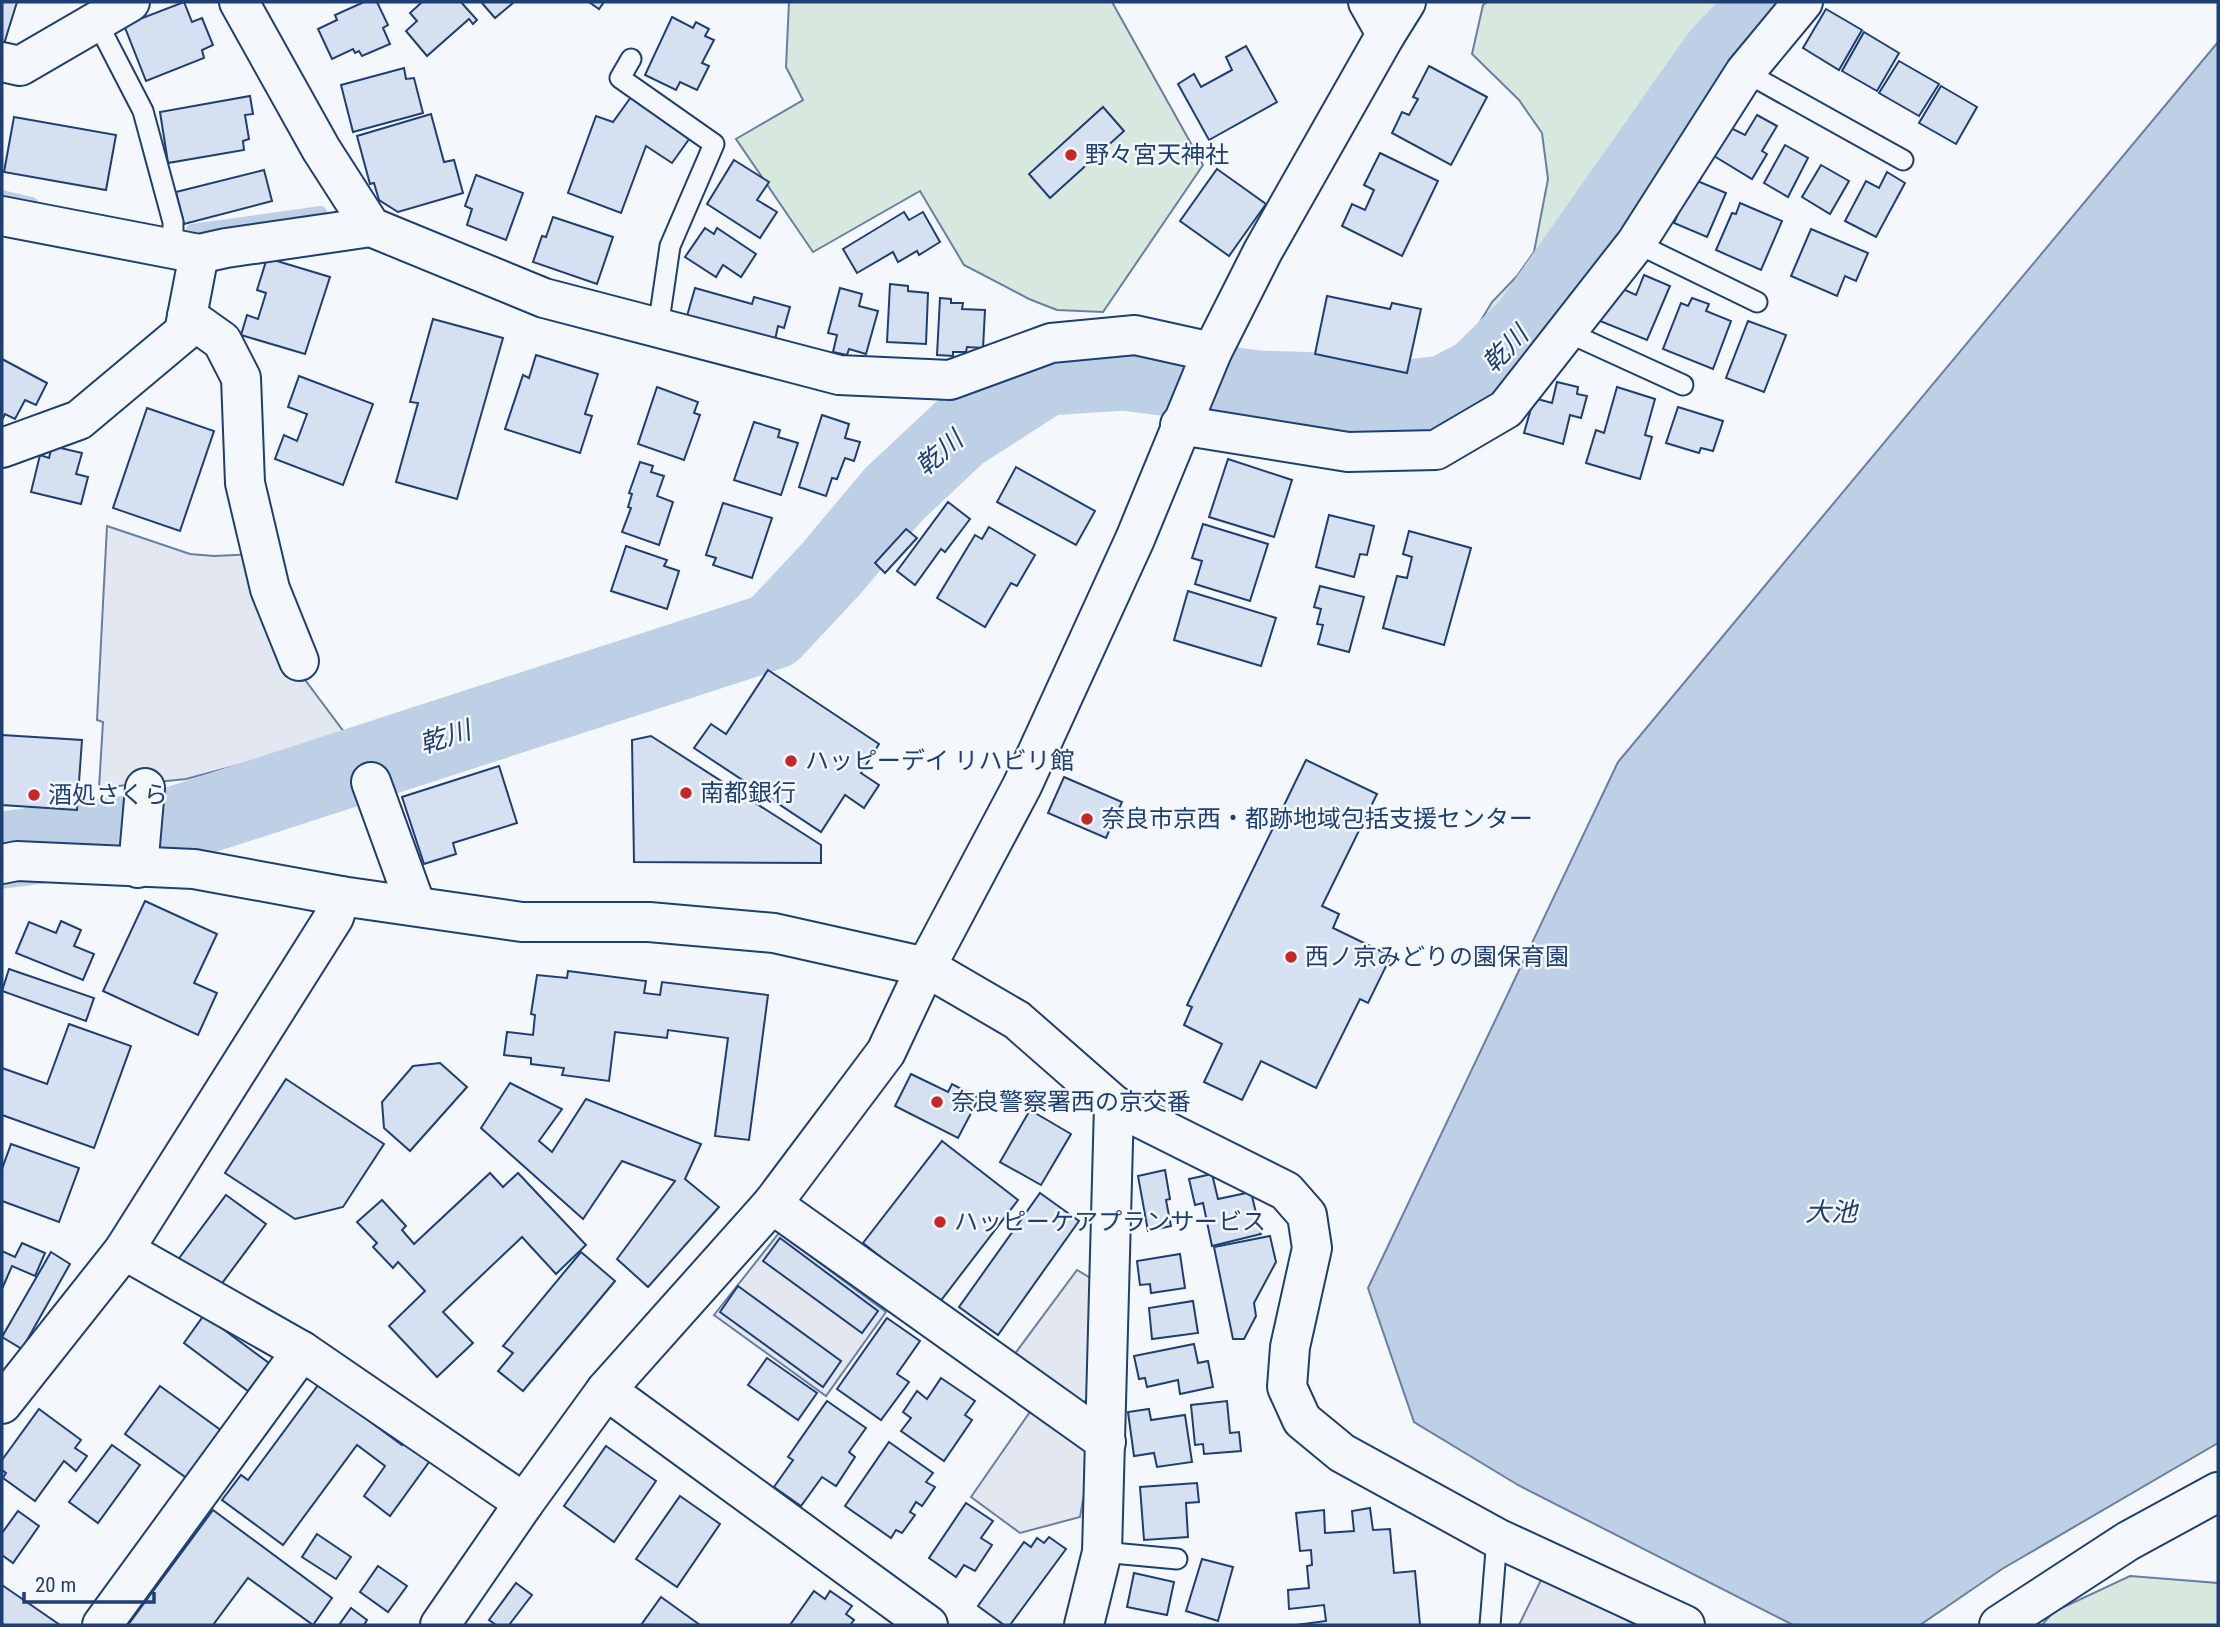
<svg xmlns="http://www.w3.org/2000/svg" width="2220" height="1627" font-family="'Roboto Condensed','Noto Sans JP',sans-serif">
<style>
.green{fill:#d7e8df;stroke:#687fa3;stroke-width:2}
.parking{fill:#e3e8f0;stroke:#687fa3;stroke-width:2}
.water{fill:#bed0e5;stroke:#687fa3;stroke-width:2}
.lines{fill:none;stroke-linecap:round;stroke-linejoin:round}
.stream{stroke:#bed0e5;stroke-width:12}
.river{stroke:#bed0e5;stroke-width:77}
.building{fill:#d5e0f0;stroke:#1d3f73;stroke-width:2}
.lane-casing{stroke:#1d3f73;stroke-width:23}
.street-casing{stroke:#1d3f73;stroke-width:42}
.secondary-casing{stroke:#1d3f73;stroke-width:42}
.lane{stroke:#f4f7fb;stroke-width:19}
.street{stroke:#f4f7fb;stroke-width:38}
.secondary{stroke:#f4f7fb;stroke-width:38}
.poi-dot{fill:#c62828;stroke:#f4f7fb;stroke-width:2.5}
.labels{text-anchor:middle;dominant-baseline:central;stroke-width:5;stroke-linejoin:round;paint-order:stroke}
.poi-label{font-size:24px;fill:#1d3f73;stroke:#f4f7fb;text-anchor:start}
.water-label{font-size:26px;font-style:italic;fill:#1d3f73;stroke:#f4f7fb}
</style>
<rect width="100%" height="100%" fill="#f4f7fb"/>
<g class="green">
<polygon points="789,2 1112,2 1203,165 1103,312 1057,310 1029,299 964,265 920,191 813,252 736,139 803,100 786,67"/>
<path d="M1487,2H1757C1674,86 1619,192 1549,287C1532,311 1511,333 1490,356L1474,358L1471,337L1492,302L1517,276L1534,252L1548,179L1542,133L1519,100L1472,54L1483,5Z"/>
<polygon points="2130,1576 2218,1583 2218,1625 2042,1625 2053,1612"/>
</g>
<g class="parking">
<polygon points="107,526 190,554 214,556 256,554 294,665 347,736 186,779 99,788 103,722 97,720"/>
<polygon points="779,1233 886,1312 826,1396 714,1315"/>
<polygon points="1077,1270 1092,1279 1089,1398 1083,1403 1011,1359"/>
<polygon points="1032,1409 1092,1450 1080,1517 1020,1533 971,1497"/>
<polygon points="1542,1578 1637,1625 1519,1625"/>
</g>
<polygon class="water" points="2218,42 2218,1443 2002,1569 1920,1625 1793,1625 1518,1485 1414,1422 1368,1288 1618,762"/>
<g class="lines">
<g class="stream">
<polyline points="2,196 32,203"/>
<polyline points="192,230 321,212"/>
</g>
<polyline class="river" points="2,850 159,830 773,631 831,569 894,494 959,433 1046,377 1124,372 1258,389 1319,391 1383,401 1444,394 1479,376 1529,326 1720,55 1771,2"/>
</g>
<g class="building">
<polygon points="2,2 17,2 3,47 2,46"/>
<polygon points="184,2 192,22 202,18 213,45 202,50 204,58 146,81 124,25"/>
<polygon points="364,2 377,2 388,25 383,28 390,44 362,56 359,51 355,53 353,49 332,59 318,29 337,20 335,15"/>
<polygon points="422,2 461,2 477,20 473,24 469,19 427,56 406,31 417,21 410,13"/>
<polygon points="481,2 511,2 513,3 495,18"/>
<polygon points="589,2 604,2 599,9"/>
<polygon points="1826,9 1862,30 1839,70 1803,48"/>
<polygon points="672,17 693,28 696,22 709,29 705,36 714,40 702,63 709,66 697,90 680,82 676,90 645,75"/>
<polygon points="1864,32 1899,53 1877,91 1842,71"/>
<polygon points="1246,46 1277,102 1209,140 1178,84 1194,74 1201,87 1232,70 1226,57"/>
<polygon points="1899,61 1939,84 1919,116 1879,93"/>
<polygon points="1429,66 1487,97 1451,165 1392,133 1402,112 1409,115 1418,99 1413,97"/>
<polygon points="404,68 406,79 414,78 423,113 353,132 341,85"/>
<polygon points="1941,86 1977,107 1956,144 1919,123"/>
<polygon points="250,96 253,114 245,115 249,139 243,141 244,150 168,163 160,112"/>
<polygon points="631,97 692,135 672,163 646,146 621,213 568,193 596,116 613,122"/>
<polygon points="1103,107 1124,131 1050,198 1029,174"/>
<polygon points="431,114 444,162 454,160 463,193 398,212 379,200 374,183 370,184 357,136"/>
<polygon points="1757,115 1777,126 1762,151 1767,154 1752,179 1714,156 1731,128 1745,135"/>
<polygon points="14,117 116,135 106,190 4,172"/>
<polygon points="1785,145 1808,158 1788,197 1764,183"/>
<polygon points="1380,153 1438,181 1402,256 1342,226 1352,204 1365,210 1374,190 1364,185"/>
<polygon points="734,160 769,182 757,200 777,212 760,238 707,204"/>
<polygon points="1821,165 1849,181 1830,214 1802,197"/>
<polygon points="1217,169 1266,204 1229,256 1180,221"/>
<polygon points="264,170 272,201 184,224 176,192"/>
<polygon points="1887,172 1905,183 1876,237 1845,221 1866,181 1879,188"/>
<polygon points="476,175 523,193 506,240 467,225 472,209 465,206"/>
<polygon points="1688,177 1726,193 1707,237 1674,223 1688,191"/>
<polygon points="1740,203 1782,221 1761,270 1716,250 1732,213 1736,214"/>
<polygon points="904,212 909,220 923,212 940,242 919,255 917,251 898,262 893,252 857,273 843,249"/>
<polygon points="553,217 613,237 597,284 533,262 542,236 546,237"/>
<polygon points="705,228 714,234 717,228 756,254 741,277 723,265 716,277 685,257"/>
<polygon points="1811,229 1868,253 1856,281 1845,276 1837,296 1791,276"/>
<polygon points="267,258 330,277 305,354 241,335 247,315 258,319 266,293 257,290"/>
<polygon points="1644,275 1670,286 1647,340 1600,321 1614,285 1636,295"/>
<polygon points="890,284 908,286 908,291 928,293 926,344 887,342"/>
<polygon points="695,288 752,304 754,297 790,307 784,328 778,326 775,340 687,316"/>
<polygon points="840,288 862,294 859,306 878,311 866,354 849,349 847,355 833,352 837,335 828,333"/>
<polygon points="1327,296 1390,309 1392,303 1421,309 1407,373 1315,354"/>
<polygon points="940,298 951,299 951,303 963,303 962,309 985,310 983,348 967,347 966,352 953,352 953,356 937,355"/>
<polygon points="1692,298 1709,304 1706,311 1731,321 1713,369 1663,349 1681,303 1688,306"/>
<polygon points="433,319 503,338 457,499 396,482 418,403 410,402"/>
<polygon points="1748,321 1786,335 1764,392 1726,378"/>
<polygon points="536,355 598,374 585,414 592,416 580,453 505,429 523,375 529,378"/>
<polygon points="2,359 47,383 36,405 25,400 15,419 5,414 2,420"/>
<polygon points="299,376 373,404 343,485 275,459 284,435 297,441 307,414 288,407"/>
<polygon points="1557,382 1578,387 1577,394 1587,396 1581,418 1570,415 1563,444 1524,433 1534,398 1552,403"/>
<polygon points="657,387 698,402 694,413 700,415 684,460 638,444"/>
<polygon points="1617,387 1655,399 1645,435 1652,437 1640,479 1586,463 1596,430 1604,433"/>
<polygon points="1678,407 1723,421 1713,451 1701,448 1699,453 1666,443"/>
<polygon points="147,408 214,431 180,531 113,508"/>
<polygon points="822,415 849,424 845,438 860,442 854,461 845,458 837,479 832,478 826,496 799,487"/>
<polygon points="754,422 780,430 778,437 798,443 781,495 734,480"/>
<polygon points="52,446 82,453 76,474 88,477 81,504 31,492 40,455 49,458"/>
<polygon points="1228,459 1292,480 1274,537 1209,517"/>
<polygon points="640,462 653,466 651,472 664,476 657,496 673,502 659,545 622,532 631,508 628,507 632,494 629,493"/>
<polygon points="1016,467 1095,511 1076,545 997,502"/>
<polygon points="948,502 970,519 945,552 941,549 915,585 897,571"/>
<polygon points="723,503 772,518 752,578 713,565 716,558 706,555"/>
<polygon points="1329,515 1374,526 1367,555 1360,554 1354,577 1316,567"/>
<polygon points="1203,524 1268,544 1250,601 1195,584 1202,561 1192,558"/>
<polygon points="989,527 1035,555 1017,586 1011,583 985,627 937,598 975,535 982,539"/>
<polygon points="906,529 917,538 885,573 875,563"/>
<polygon points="1409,531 1471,548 1444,645 1383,628 1397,576 1407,578 1412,557 1403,554"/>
<polygon points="626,546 667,560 664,566 679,571 667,609 611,591"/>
<polygon points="1320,586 1364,597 1349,652 1318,644 1323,625 1317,624 1321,609 1314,607"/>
<polygon points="1188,591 1276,618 1261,666 1174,640"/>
<polygon points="768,670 879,744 861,773 879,785 864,808 845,795 821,832 694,748 711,724 726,734"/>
<polygon points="2,735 82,740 77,810 2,805"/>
<polygon points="651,736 821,845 821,863 634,862 632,740"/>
<polygon points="1306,760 1377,794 1322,906 1339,914 1333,928 1391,956 1368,1003 1360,999 1316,1088 1261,1061 1242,1100 1204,1082 1222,1044 1184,1025 1192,1007 1187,1005"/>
<polygon points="499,766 517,823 453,843 456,854 424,864 402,797"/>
<polygon points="1064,777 1122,802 1106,838 1048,813"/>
<polygon points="145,901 217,934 194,983 217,993 198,1035 103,991"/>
<polygon points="61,921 81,930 74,946 94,954 83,980 16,953 29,922 56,933"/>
<polygon points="9,969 94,998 86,1021 2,991"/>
<polygon points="568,971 646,981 644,993 660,995 662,982 768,995 749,1140 715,1136 728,1038 668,1030 667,1038 615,1032 609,1081 562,1075 564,1068 531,1064 531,1058 504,1055 507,1032 533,1035 535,1015 531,1014 537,975 567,978"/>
<polygon points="69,1024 131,1046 94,1148 2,1115 2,1068 47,1084"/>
<polygon points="440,1063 467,1087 410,1151 384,1128 382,1102 413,1066"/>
<polygon points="911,1074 948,1092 952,1084 979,1098 958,1138 895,1106"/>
<polygon points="286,1079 384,1144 343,1207 295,1219 225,1173"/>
<polygon points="510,1083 562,1109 539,1141 552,1152 586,1099 701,1144 685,1179 719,1207 648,1287 617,1259 675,1181 622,1161 583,1219 481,1128"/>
<polygon points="1030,1110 1071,1134 1041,1185 1000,1162"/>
<polygon points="942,1141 1018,1200 939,1303 863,1243"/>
<polygon points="11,1144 79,1168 59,1222 2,1201 2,1169"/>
<polygon points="1165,1170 1170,1199 1166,1200 1171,1226 1148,1231 1138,1176"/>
<polygon points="490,1173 503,1187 518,1173 586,1245 556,1274 522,1237 443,1312 473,1343 437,1377 389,1326 425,1291 398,1262 393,1268 373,1247 377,1243 357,1222 382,1200 406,1226 402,1230 414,1244"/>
<polygon points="1212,1174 1218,1199 1251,1192 1261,1234 1212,1246 1203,1203 1195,1205 1189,1179"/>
<polygon points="1040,1193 1079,1221 998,1335 959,1307"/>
<polygon points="226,1195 266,1224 217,1290 177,1261"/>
<polygon points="1270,1236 1276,1262 1254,1303 1256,1316 1244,1339 1233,1339 1214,1247"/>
<polygon points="780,1238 878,1311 862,1333 763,1261"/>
<polygon points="22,1243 45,1253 35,1276 12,1266 2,1289 2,1251 15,1257"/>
<polygon points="51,1252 70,1264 22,1349 2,1337"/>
<polygon points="581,1252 615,1281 523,1391 498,1371 513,1353 503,1346"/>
<polygon points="1180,1254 1185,1288 1151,1293 1150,1284 1140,1285 1137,1261"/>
<polygon points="738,1286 841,1361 823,1387 720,1312"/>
<polygon points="1193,1301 1198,1333 1152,1339 1149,1308"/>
<polygon points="204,1315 269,1363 248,1391 184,1343"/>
<polygon points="887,1318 920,1341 897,1374 909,1382 881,1420 837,1389"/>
<polygon points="1194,1344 1198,1363 1208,1361 1213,1387 1180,1394 1178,1380 1147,1387 1145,1378 1139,1379 1134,1356"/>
<polygon points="767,1358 817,1393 798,1420 748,1385"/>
<polygon points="941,1378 975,1401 965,1415 972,1420 944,1461 901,1431 911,1418 903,1412 917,1391 927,1399"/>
<polygon points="319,1384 402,1445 406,1439 432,1458 390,1516 364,1496 385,1466 357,1445 283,1545 222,1500 241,1475 248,1480"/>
<polygon points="160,1386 222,1431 188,1479 125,1434"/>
<polygon points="827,1401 866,1428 849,1452 855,1457 836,1486 822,1477 801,1506 774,1487 793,1460 788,1457"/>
<polygon points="1227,1401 1230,1433 1239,1432 1241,1451 1204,1454 1203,1444 1195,1445 1191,1405"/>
<polygon points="39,1409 81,1440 75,1448 87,1456 76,1471 64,1461 35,1501 3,1478 6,1473 2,1470 2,1460"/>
<polygon points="1149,1409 1151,1420 1185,1415 1192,1462 1157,1467 1154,1453 1134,1456 1128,1412"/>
<polygon points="889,1442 933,1473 926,1482 935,1487 922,1506 916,1502 910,1512 915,1515 902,1533 896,1530 891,1538 845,1506"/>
<polygon points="112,1445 140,1465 98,1523 69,1502"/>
<polygon points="606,1446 656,1481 614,1542 564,1506"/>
<polygon points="1197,1483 1199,1502 1186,1503 1188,1537 1144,1540 1140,1487"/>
<polygon points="680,1496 720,1524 677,1587 636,1559"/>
<polygon points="966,1503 993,1521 981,1538 992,1545 975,1571 964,1565 956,1577 929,1558"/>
<polygon points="1370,1508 1373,1530 1390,1529 1394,1573 1415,1571 1420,1625 1296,1625 1326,1621 1324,1605 1289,1609 1288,1590 1309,1588 1307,1566 1312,1565 1311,1550 1300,1551 1296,1513 1324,1510 1325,1533 1354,1531 1352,1511"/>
<polygon points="213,1510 332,1598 313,1625 248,1578 213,1625 128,1625"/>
<polygon points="18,1511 39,1526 13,1563 2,1555 2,1533"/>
<polygon points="317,1534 351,1557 336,1579 302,1557"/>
<polygon points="1049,1537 1066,1549 1010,1625 1004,1625 978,1606 1024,1542 1031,1547 1037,1538 1044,1543"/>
<polygon points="1202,1559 1233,1567 1218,1621 1186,1611"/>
<polygon points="378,1566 407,1586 388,1612 360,1592"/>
<polygon points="1134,1573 1174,1582 1167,1615 1127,1607"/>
<polygon points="516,1583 532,1595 509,1625 496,1625 489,1620"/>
<polygon points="2,1585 60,1625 4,1625 2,1623"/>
<polygon points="814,1591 825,1599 830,1591 852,1606 846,1614 854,1620 850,1625 790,1625"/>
<polygon points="661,1597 700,1625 641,1625"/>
<polygon points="351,1608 367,1620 364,1625 339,1625"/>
</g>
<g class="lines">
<g class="lane-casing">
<g id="lane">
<polyline points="97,22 143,111 173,222 173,250"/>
<polyline points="631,59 620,78 714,144 670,246 658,328"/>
<polyline points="1745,72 1903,160"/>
<polyline points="1636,243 1757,302"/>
<polyline points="1567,332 1683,385"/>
<polyline points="1102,1552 1177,1559"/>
<polyline points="1490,1625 1497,1538"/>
</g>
</g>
<g class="street-casing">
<g id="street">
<polyline points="239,2 321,149 371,227 544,298 839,375 950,380 1051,343 1135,335 1212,352"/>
<polyline points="1368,2 1386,34"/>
<polyline points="2,62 20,66 130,2"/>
<polyline points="2,216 199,254 226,248 371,227"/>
<polyline points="187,316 222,341 241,378 245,483 270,589 299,661"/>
<polyline points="1180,425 1348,452 1436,450 1506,409 1636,243 1745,72 1803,2"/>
<polyline points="2,448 79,420 184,332 199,254"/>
<polyline points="371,782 416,906"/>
<polyline points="138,868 145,788"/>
<polyline points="926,967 1017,1020 1114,1105 1286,1191 1307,1215 1312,1248 1290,1347 1287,1387 1302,1420 1342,1453 1497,1538 1685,1625"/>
<polyline points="772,1204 1106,1442"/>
<polyline points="124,1250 302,1351 524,1503"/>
<polyline points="606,1390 928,1625"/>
<polyline points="2,1404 124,1250 334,917 341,896"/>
<polyline points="102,1625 302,1351"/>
<polyline points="1084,1625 1102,1552 1114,1105"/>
</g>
</g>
<g class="secondary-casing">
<g id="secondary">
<polyline points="2,864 17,861 194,869 341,896 522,922 649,922 774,933 926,967"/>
<polyline points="440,1625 524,1503 606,1390 772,1204 886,1052 926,967 1022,786 1135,539 1212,352 1263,251 1386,34 1406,2"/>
<polyline points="1999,1625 2128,1541 2218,1492"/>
</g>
</g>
<use href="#lane" class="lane"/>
<use href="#street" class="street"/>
<use href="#secondary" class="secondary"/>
</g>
<g class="poi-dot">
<circle cx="1071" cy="155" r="7"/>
<circle cx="791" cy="761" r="7"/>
<circle cx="686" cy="793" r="7"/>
<circle cx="34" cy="795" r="7"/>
<circle cx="1087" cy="819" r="7"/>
<circle cx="1291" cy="957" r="7"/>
<circle cx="937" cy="1102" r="7"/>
<circle cx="940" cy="1222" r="7"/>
</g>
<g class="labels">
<g class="poi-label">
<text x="1085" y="155">野々宮天神社</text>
<text x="805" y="761">ハッピーデイ リハビリ館</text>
<text x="700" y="793">南都銀行</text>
<text x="48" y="795">酒処さくら</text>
<text x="1101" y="819">奈良市京西・都跡地域包括支援センター</text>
<text x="1305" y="957">西ノ京みどりの園保育園</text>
<text x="951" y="1102">奈良警察署西の京交番</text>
<text x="954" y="1222">ハッピーケアプランサービス</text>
</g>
<g class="water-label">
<text transform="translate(1505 349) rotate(-46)">乾川</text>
<text transform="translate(939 453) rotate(-41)">乾川</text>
<text transform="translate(445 737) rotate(-18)">乾川</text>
<text x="1831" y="1212">大池</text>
</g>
</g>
<rect width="2220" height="1627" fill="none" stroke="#1d3f73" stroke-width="7"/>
<path d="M24 1592v10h130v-10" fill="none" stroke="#1d3f73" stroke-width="3.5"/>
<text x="35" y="1592" font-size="21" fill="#1d3f73" stroke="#f4f7fb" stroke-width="5" paint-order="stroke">20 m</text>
</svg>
